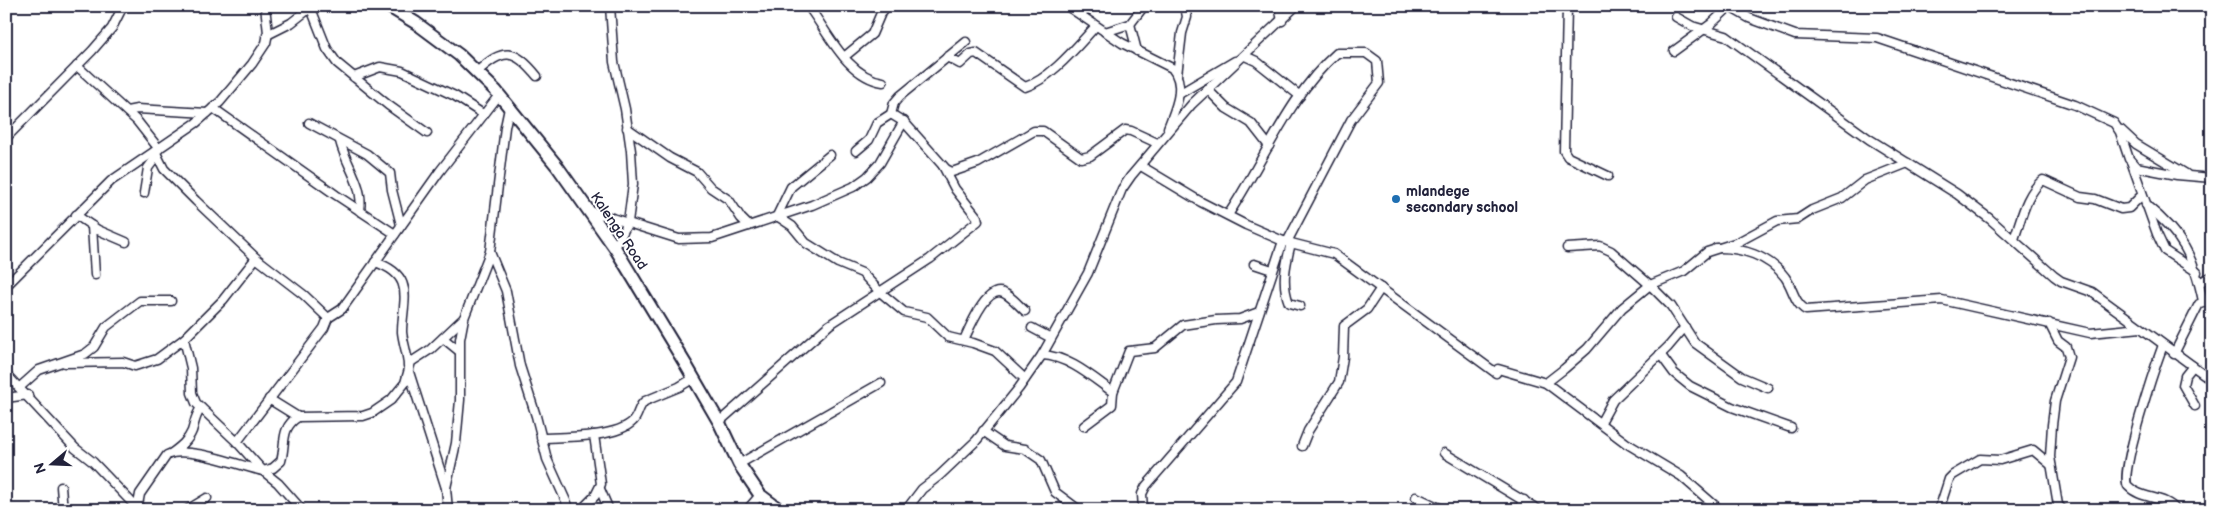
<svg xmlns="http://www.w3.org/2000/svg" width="2218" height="516" font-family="'Balsamiq Sans',sans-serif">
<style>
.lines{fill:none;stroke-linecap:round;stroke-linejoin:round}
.minor-casing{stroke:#22223b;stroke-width:11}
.secondary-casing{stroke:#22223b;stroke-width:15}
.minor{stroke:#fff;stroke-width:8}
.secondary{stroke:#fff;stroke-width:11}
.poi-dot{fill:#1f6fb2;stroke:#fff;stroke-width:2}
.labels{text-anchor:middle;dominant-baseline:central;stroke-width:4;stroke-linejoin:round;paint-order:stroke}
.poi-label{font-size:14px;font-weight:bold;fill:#22223b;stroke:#fff;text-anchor:start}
.street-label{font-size:14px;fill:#22223b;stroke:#fff}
</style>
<rect width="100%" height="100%" fill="#fff"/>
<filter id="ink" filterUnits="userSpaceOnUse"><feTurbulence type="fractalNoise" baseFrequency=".02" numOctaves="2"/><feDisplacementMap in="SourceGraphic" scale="10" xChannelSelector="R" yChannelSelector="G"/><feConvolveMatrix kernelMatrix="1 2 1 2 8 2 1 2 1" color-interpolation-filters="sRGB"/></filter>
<g filter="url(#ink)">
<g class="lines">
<g class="minor-casing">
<g id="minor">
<polyline points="310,6 327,49 337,63 388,105 427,133"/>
<polyline points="610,6 614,62 625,109 631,151 633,184 628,222 615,248"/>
<path d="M808,6C828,32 847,77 883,82"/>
<path d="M1067,6L1122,43L1172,68C1187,86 1175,109 1168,128"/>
<polyline points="1279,6 1282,21"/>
<polyline points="1567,6 1564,151 1568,157 1608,176"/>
<polyline points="1728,6 1749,18 1795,35 1877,38 2075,105 2114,123 2120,132 2129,159 2136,167 2177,175 2212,178"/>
<polyline points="1676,17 1692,26 1726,36 1869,139 1957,194 1990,219 2054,276 2061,281 2092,292 2212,380"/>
<polyline points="1130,24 1137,51"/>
<polyline points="1105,32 1130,24 1144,6"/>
<polyline points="267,35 291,23 310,8"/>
<polyline points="1674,51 1711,24 1729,7"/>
<polyline points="1245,56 1256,61 1300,96"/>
<polyline points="844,57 872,34 881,13 887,6"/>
<path d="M947,57L960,64L971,54L976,53L1025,87C1051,79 1078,45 1096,26"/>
<polyline points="77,66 137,121 159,149"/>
<path d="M477,72C503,48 514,48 537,76"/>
<polyline points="1177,75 1182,33 1187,17 1185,6"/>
<polyline points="354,77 380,67 402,71 455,96 483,114"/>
<polyline points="1207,89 1226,108 1251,123 1269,146"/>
<polyline points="1179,94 1235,61"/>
<polyline points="213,108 336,195 395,234"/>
<polyline points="127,111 137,109 207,113"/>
<polyline points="891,114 894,103 900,96 966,42"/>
<polyline points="309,123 367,154 390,173 392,190 401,225"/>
<polyline points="627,128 670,158 697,172 711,188 729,200 741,218 749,226"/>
<polyline points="2121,130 2136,144 2186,174"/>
<polyline points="6,138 92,51 112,28 123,6"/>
<path d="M340,141C346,166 364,184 360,211"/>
<polyline points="155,151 164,169 196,201 256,258 304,295 328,318 324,328 237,442"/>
<polyline points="856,151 869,140 877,123 891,114 904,122 946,169 952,172 978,163 1034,131 1043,131 1081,158 1090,156 1125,130 1131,131 1157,143"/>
<polyline points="830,155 791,187 777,216 792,226 806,243 838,263 862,273 880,292 904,312 927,317 948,337 973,343 995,351 1025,379"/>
<polyline points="2132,164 2157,234 2165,251 2197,272"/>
<polyline points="1141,166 1201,202 1246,225 1283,241 1334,254 1496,373"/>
<polyline points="144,193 148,168 157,156"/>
<path d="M2146,205C2182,234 2194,257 2203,301"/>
<polyline points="590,211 679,239 712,238 812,205 853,187 867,177 880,163 904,121"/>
<polyline points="76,215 98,230 126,242"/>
<path d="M1228,215C1263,163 1289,95 1337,53H1366L1377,61L1379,83L1351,120L1287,242"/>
<polyline points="92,226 95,275"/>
<path d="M2014,239C2021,220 2026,193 2043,180L2080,197L2095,199L2121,209L2129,208L2142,195"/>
<path d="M1291,243C1286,263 1281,283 1289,303L1300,306"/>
<polyline points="1567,248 1600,246 1611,251 1650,285 1671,306 1695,343 1742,377 1768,388"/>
<path d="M1716,248C1741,247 1769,256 1785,277C1793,288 1794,303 1806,310L1942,300L2090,333L2141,328"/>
<polyline points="490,252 506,291 520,366 536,416 547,459 570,510"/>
<polyline points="256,258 223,300 184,339 191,368 192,393 196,403 237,442 263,471 278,483 302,510"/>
<path d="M375,262C417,276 402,301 402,332C403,343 408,355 408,366"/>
<polyline points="1254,264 1272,270"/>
<polyline points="2199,283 2212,276"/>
<polyline points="6,286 111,181 196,123 220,102 252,64 266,43 268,33 265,6"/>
<polyline points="328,318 342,309 440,171 499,95"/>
<polyline points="2049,323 2058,341 2066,347 2069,357 2055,401 2052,425 2050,457 2058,505 2063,510"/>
<polyline points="1032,328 1051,338"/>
<polyline points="443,338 459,351"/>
<path d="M964,340C969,329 984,292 999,292C1008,292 1018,305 1025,311"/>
<path d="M2163,345C2156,364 2118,476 2128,486C2141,500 2164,495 2176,510"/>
<polyline points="1660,354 1674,373 1690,386 1732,407 1791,428"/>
<polyline points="2174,354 2199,304 2212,301"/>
<path d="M1042,355C1068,356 1092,377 1113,392"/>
<polyline points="65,363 123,362 135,366 157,359 184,339"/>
<polyline points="2193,366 2185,376 2183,385 2195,406"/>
<polyline points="1498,369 1546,383 1626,443 1681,476 1720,510"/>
<polyline points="409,372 446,488"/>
<polyline points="6,374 75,448 93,462 139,510"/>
<polyline points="1546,383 1564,369 1587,349 1622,308 1650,285 1684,271 1707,252 1738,242 1777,221 1798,219 1812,210 1842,198 1865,180 1908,163"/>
<polyline points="20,387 39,370 85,354 94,347 106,327 140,301 171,301"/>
<polyline points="6,398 28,395"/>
<polyline points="269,399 298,417"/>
<polyline points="719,422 829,325 930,259 978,221 977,217 955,189 943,166"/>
<polyline points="1601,422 1613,400 1668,347 1685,327"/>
<polyline points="1084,426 1112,405 1113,392 1129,351 1155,348 1183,325 1216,320 1240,319 1259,312"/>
<polyline points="983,431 1005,446 1025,449 1041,460 1055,492 1079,510"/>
<path d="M541,438C564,437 617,438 633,421C639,415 638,406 645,401L679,387L694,378"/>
<polyline points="1302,446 1308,431 1339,382 1343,357 1344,326 1367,309 1381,288"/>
<path d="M172,453C180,447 188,441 192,431C195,422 195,416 201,408"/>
<polyline points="1444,453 1539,510"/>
<polyline points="739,464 881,383"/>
<polyline points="61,487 63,510"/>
<polyline points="600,489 609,510"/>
<polyline points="1416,497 1444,510"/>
<path d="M137,510L140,494L167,455C186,445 241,466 263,471L273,468L281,461C286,444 280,428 298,417L363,416L372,413L391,400L405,383L411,362L431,349L464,318"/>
<polyline points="187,510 207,498"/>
<polyline points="448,510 446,488 456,443 460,400 460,339 464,318 490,252 505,127 509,108"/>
<polyline points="581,510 595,496 601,484 594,435"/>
<polyline points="747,510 760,495"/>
<polyline points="906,510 922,489 939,476 976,441 1019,388 1042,355 1088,273 1122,189 1131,176 1192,104 1296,6"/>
<polyline points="1143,510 1142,494 1146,486 1236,382 1283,241"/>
<polyline points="1518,510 1524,500"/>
<polyline points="1939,510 1949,479 1953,475 1980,459 2000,460 2033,450 2051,465"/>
</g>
</g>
<g class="secondary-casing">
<polyline id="secondary" points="388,6 416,23 459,55 496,91 557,166 615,248 686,365 719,422 739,464 760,495 780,510"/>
</g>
<use href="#minor" class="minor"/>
<use href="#secondary" class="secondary"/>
</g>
</g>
<circle class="poi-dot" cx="1396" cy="199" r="5"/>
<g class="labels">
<g class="poi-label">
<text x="1406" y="191">mlandege<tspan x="1406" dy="16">secondary school</tspan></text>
</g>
<g class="street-label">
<text transform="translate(619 231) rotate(56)">Kalenga Road</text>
</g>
</g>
<rect width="2218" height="516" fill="none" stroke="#fff" stroke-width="25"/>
<rect x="12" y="12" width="2193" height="491" fill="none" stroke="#22223b" stroke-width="2" filter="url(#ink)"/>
<g transform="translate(52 464) rotate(251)" stroke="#ffffff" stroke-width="4" paint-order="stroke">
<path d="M0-4L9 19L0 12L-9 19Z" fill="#22223b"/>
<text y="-8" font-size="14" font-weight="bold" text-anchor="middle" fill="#22223b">N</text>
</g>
</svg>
